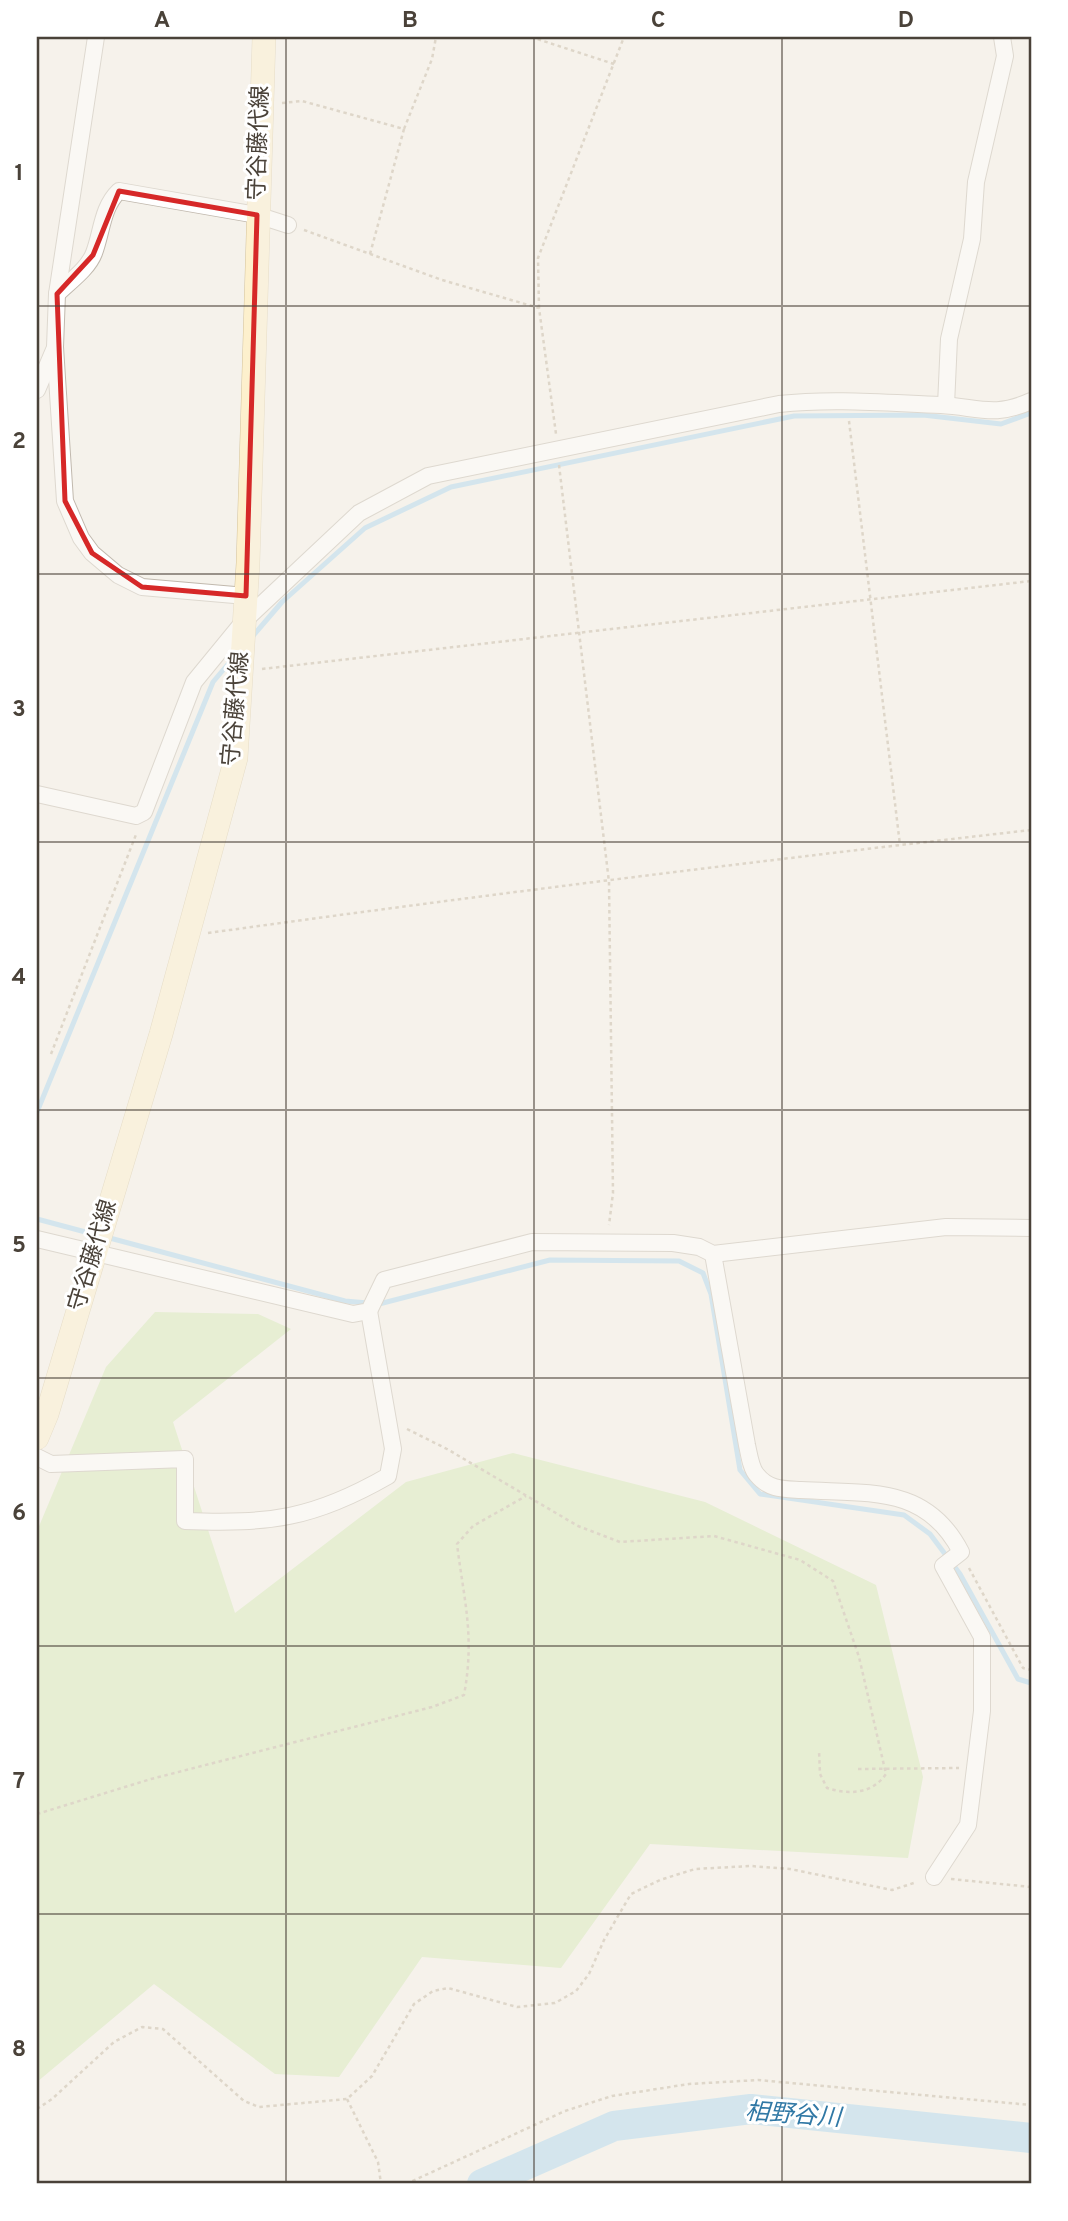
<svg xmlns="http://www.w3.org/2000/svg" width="1068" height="2221" font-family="Overpass,'Noto Sans JP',sans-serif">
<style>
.green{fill:#d4e8b6}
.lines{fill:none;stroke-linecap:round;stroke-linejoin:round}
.stream{stroke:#aad6f0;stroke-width:5}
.river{stroke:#aad6f0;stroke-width:30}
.street-casing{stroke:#c1b9ae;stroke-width:18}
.secondary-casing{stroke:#d4c39c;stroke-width:24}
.path{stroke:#c2b49f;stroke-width:2.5;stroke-dasharray:3.5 3.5;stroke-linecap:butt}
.street{stroke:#fff;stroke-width:16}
.secondary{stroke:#fdf0cd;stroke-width:23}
.marked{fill:none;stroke:#d62828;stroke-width:5;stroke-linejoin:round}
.grid{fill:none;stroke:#4a4239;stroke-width:2;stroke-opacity:0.55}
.labels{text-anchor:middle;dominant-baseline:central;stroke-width:6;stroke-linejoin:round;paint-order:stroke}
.street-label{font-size:23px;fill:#4a4239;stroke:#fff}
.water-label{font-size:24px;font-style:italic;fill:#3078a5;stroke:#fff}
.neatline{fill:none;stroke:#4a4239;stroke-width:2.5}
.grid-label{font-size:23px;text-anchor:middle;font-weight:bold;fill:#4a4239}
</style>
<rect width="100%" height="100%" fill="#f5f2eb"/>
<polygon class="green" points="155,1312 258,1314 291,1329 173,1422 235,1613 406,1482 513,1453 705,1502 876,1585 923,1777 908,1858 650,1844 561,1968 422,1957 339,2077 275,2074 154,1984 37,2082 37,1531 106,1367"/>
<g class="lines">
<g class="stream">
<polyline points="252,637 282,602 365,528 451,487 794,416 923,415 1001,424 1031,413"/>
<polyline points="37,1112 213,682 234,657"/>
<polyline points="37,1219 93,1234"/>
<polyline points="106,1237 345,1301 379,1304 550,1260 679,1261 703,1273 711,1294 740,1470 760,1494 904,1515 930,1534 960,1574 1018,1679 1031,1683"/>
</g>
<polyline class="river" points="482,2184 614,2126 751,2109 1031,2138"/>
<g class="street-casing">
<g id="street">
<polyline points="96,37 57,294 55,347 65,501 81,538 92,553 118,575 142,587 246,596"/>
<path d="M57,294C69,282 88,269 94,253C102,232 102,207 119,191L257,215L288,225"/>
<polyline points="37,390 54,350"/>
<polyline points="946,405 949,339 972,239 976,182 1005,56 1002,37"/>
<path d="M37,794L136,816L144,812L194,682L244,621L359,513L428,476L779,404C832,398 888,403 941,405C978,407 994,418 1031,401"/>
<polyline points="37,1239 353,1314 369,1311 384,1280 532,1242 673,1243 699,1247 713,1254 946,1227 1031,1228"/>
<path d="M713,1254L747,1445C749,1454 751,1469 757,1475C769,1490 784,1489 801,1490C867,1494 926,1484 961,1552L943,1566L982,1637V1711L968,1825L934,1877"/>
<path d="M37,1457L51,1464L185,1459V1521C270,1524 313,1519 388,1476L393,1449L369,1311"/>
</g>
</g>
<g class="secondary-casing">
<polyline id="secondary" points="37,1438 47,1414 161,1034 236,758 248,563 264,37"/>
</g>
<g class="path">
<polyline points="531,37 614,64"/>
<polyline points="282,103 302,101 404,129 432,59 436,37"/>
<polyline points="304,230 442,280 539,308 556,434"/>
<polyline points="370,254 404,129"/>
<polyline points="539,308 538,258 624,37"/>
<polyline points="849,421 900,845"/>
<polyline points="559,465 609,882 613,1193 609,1225"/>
<polyline points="262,669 1031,581"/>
<path d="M208,933C482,895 757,861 1031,830"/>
<polyline points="51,1054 137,832"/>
<path d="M407,1429L447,1449L578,1526L620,1542L714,1536L800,1560L833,1581L859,1657L886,1774C872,1794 850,1795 827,1788L820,1774L819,1750"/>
<polyline points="969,1568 1023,1668 1031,1670"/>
<polyline points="858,1769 959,1768"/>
<path d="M37,1814L151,1779L432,1707L464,1695C475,1636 464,1601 457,1544L473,1526L526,1496"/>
<polyline points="951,1879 1031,1887"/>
<polyline points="347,2099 378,2162 381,2184"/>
<polyline points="37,2109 52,2099 114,2042 142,2027 163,2029 244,2101 259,2107 347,2099 372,2076 414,2004 433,1991 448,1988 517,2007 555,2003 576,1991 589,1974 604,1940 631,1894 660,1880 695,1869 751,1866 790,1869 892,1890 917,1882"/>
<polyline points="406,2184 565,2111 612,2096 689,2084 758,2080 1031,2105"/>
</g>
<use href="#street" class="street"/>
<use href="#secondary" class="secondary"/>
</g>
<path d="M0 0H1068V2221H0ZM119,191L257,215L246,596L142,587L92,553L65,501L57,294L93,255Z" fill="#f5f2eb" fill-opacity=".55" fill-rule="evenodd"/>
<path class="marked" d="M119,191L257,215L246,596L142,587L92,553L65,501L57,294L93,255Z"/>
<path class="grid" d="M286,37V2184M534,37V2184M782,37V2184M37,306H1031M37,574H1031M37,842H1031M37,1110H1031M37,1378H1031M37,1646H1031M37,1914H1031"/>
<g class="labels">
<g class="street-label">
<text transform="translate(260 143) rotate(-88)">守谷藤代線</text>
<text transform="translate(237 709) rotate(-85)">守谷藤代線</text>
<text transform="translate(94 1256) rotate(-73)">守谷藤代線</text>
</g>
<g class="water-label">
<text transform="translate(793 2116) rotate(4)">相野谷川</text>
</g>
</g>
<rect width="1068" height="2221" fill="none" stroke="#ffffff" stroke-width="77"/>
<rect x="38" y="38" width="992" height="2144" class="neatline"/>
<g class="grid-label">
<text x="162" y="27">A</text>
<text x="410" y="27">B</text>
<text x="658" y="27">C</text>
<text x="906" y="27">D</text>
<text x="19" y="180">1</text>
<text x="19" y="448">2</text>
<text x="19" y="716">3</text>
<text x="19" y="984">4</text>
<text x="19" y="1252">5</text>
<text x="19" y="1520">6</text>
<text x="19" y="1788">7</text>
<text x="19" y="2056">8</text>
</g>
</svg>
